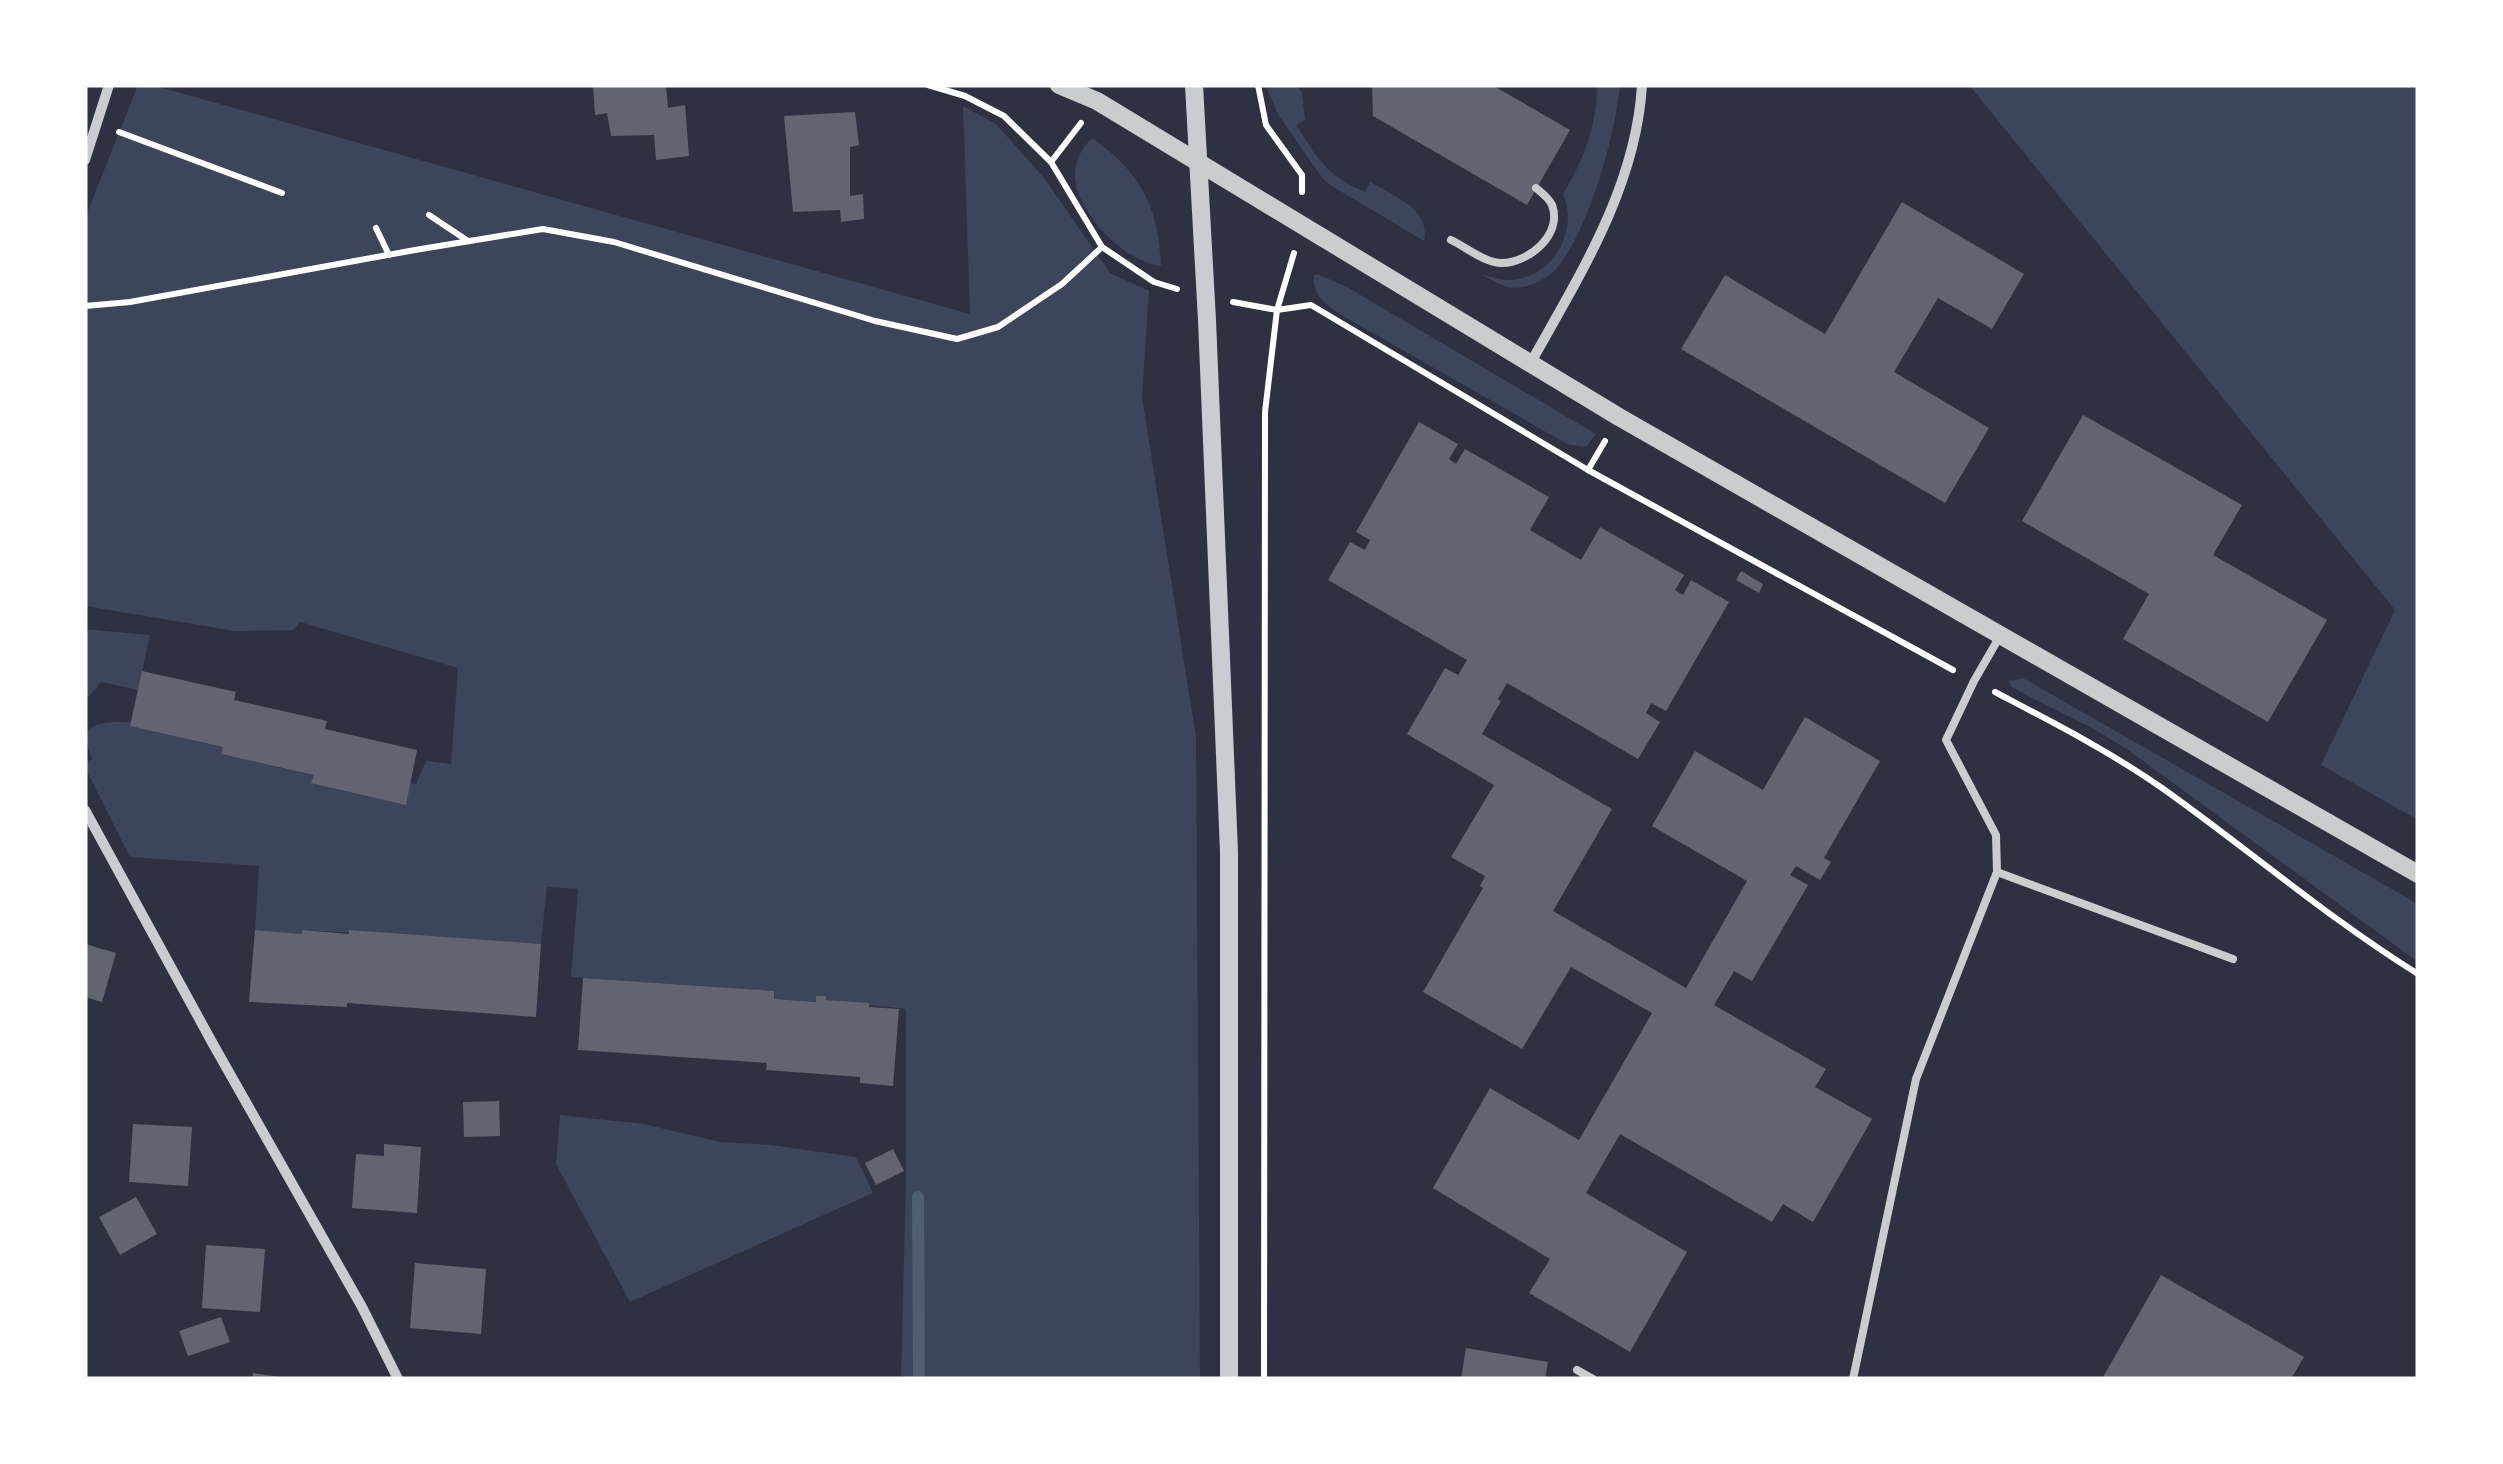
<svg xmlns="http://www.w3.org/2000/svg" width="2503" height="1464" font-family="Signika,sans-serif">
<style>
.green{fill:#3c4559}
.lines{fill:none;stroke-linecap:round;stroke-linejoin:round}
.stream{stroke:#4f5d75;stroke-width:12}
.building{fill:#626471}
.path{stroke:#fff;stroke-width:6}
.service{stroke:#caccd0;stroke-width:8}
.minor{stroke:#caccd0;stroke-width:10}
.tertiary{stroke:#caccd0;stroke-width:18}
</style>
<rect width="100%" height="100%" fill="#2d3142"/>
<g class="green">
<path d="M138,85H152L970,314L963,106L996,124L1045,179L1110,273L1149,291L1142,397L1196,737L1200,1379H901L906,1179V1009L826,1000V996H817L816,1002L774,999L773,991L571,977L578,889L547,887L541,944L303,930L302,934L255,930L259,866L130,857L85,767V763L92,759C90,753 87,747 86,741C84,720 116,721 130,723L131,726L223,747L221,754L314,775L312,783L405,804L410,783L416,784L426,761L451,764L458,668L300,622L294,630L235,631L85,606V218Z"/>
<path d="M1265,85H1296L1302,92L1305,120L1296,125C1320,161 1324,173 1365,192L1370,182C1394,196 1431,209 1424,241L1330,185L1323,179L1279,116Z"/>
<path d="M1597,85H1620C1615,136 1590,227 1557,268C1547,279 1531,287 1516,288C1503,288 1492,280 1481,274C1491,277 1502,281 1513,280C1554,275 1579,231 1563,194C1584,159 1597,126 1597,85Z"/>
<polygon points="1969,85 2418,85 2418,820 2321,765 2395,610"/>
<path d="M1092,138C1141,173 1158,205 1161,266C1124,262 1074,211 1075,173C1075,159 1083,147 1092,138Z"/>
<path d="M1317,274L1347,287L1596,434L1586,447L1567,444L1343,316C1327,305 1312,297 1314,275Z"/>
<polygon points="85,629 150,635 138,690 101,682 85,701"/>
<polygon points="2023,678 2418,904 2418,962 2128,750 2094,729 2011,687 2009,681"/>
<polygon points="560,1115 644,1124 720,1142 771,1145 856,1157 873,1193 630,1302 556,1164"/>
</g>
<g class="lines">
<polyline class="stream" points="918,1197 919,1379"/>
</g>
<g class="building">
<polygon points="593,85 666,85 668,108 685,105 689,156 656,160 654,135 611,136 607,113 595,115"/>
<polygon points="1372,85 1468,85 1470,87 1492,85 1570,130 1527,205 1373,116"/>
<polygon points="855,112 859,145 850,147 850,196 863,194 864,219 841,222 840,210 793,212 784,116"/>
<polygon points="1902,202 2024,274 1992,329 1938,298 1894,372 1989,428 1945,503 1681,349 1725,275 1825,334"/>
<polygon points="2083,415 2242,505 2213,555 2327,620 2268,722 2123,639 2149,594 2022,521"/>
<polygon points="1419,422 1458,444 1449,459 1456,464 1465,449 1549,497 1530,530 1581,560 1600,527 1684,575 1675,590 1683,595 1691,580 1729,602 1666,711 1651,703 1646,713 1660,722 1638,759 1507,683 1498,699 1501,701 1482,734 1612,809 1553,911 1686,988 1747,881 1652,826 1695,751 1763,790 1805,717 1880,761 1824,858 1831,862 1820,880 1796,866 1790,875 1808,885 1752,981 1734,971 1714,1005 1826,1069 1815,1087 1872,1119 1813,1222 1783,1204 1772,1222 1620,1134 1586,1193 1687,1252 1630,1352 1529,1293 1550,1259 1433,1188 1490,1088 1579,1140 1652,1013 1571,967 1522,1049 1423,992 1483,888 1480,886 1485,876 1451,857 1494,785 1407,734 1445,668 1458,675 1467,660 1328,580 1350,542 1365,550 1370,540 1356,532"/>
<polygon points="1741,571 1763,584 1759,593 1736,580"/>
<polygon points="142,671 236,692 234,700 327,721 325,729 417,750 406,805 311,783 314,775 221,754 223,747 130,726"/>
<polygon points="255,930 302,934 302,930 349,934 349,930 541,944 536,1017 347,1003 347,1007 249,1002"/>
<polygon points="85,944 116,953 102,1002 85,997"/>
<polygon points="583,978 774,991 774,999 816,1002 816,996 826,996 826,1000 869,1003 869,1007 899,1009 893,1086 860,1083 860,1077 766,1070 767,1063 578,1050"/>
<polygon points="499,1101 500,1136 464,1137 463,1102"/>
<polygon points="133,1124 192,1127 188,1186 129,1182"/>
<polygon points="384,1144 421,1147 417,1213 352,1208 356,1154 384,1156"/>
<polygon points="893,1149 904,1171 876,1185 865,1163"/>
<polygon points="136,1197 157,1234 120,1255 99,1217"/>
<polygon points="206,1245 265,1249 260,1312 202,1308"/>
<polygon points="415,1263 486,1269 481,1334 410,1328"/>
<polygon points="2161,1275 2304,1357 2291,1379 2102,1379"/>
<polygon points="221,1317 230,1342 188,1356 179,1331"/>
<polygon points="1466,1348 1548,1362 1545,1379 1461,1379"/>
<polygon points="253,1373 280,1377 279,1379 252,1379"/>
</g>
<g class="lines">
<g class="path">
<polyline points="928,85 965,96 1004,116 1051,162 1102,247 1154,282 1177,289"/>
<polyline points="1258,85 1266,125 1302,175 1302,192"/>
<polyline points="119,132 282,193"/>
<polyline points="1051,162 1081,123"/>
<polyline points="429,215 468,241"/>
<polyline points="376,228 389,255"/>
<polyline points="1233,302 1277,310 1311,305 1588,470 1953,670"/>
<polyline points="85,306 130,302 415,250 543,229 614,242 875,321 957,339 998,327 1062,284 1102,247"/>
<polyline points="1588,470 1605,441"/>
<path d="M1995,692C2052,722 2109,751 2162,788C2248,849 2328,918 2418,974"/>
<polyline points="1264,1379 1265,412 1277,310 1294,253"/>
</g>
<g class="service">
<path d="M1451,240C1466,247 1485,263 1502,263C1528,263 1563,235 1552,205C1549,198 1542,193 1536,188"/>
<polyline points="1997,872 2233,959"/>
<polyline points="1577,1370 1593,1379"/>
<polyline points="1853,1379 1916,1079 1997,872 1996,835 1946,740 1974,681 2000,636"/>
</g>
<g class="minor">
<polyline points="85,160 109,85"/>
<path d="M1530,364C1579,276 1636,188 1642,85"/>
<polyline points="85,810 213,1044 362,1307 398,1379"/>
</g>
<g class="tertiary">
<polyline points="1059,85 1097,101 1619,417 2418,874"/>
<polyline points="1194,85 1207,320 1229,852 1229,1379"/>
</g>
</g>
<rect width="2503" height="1464" fill="none" stroke="#ffffff" stroke-width="175"/>
</svg>
